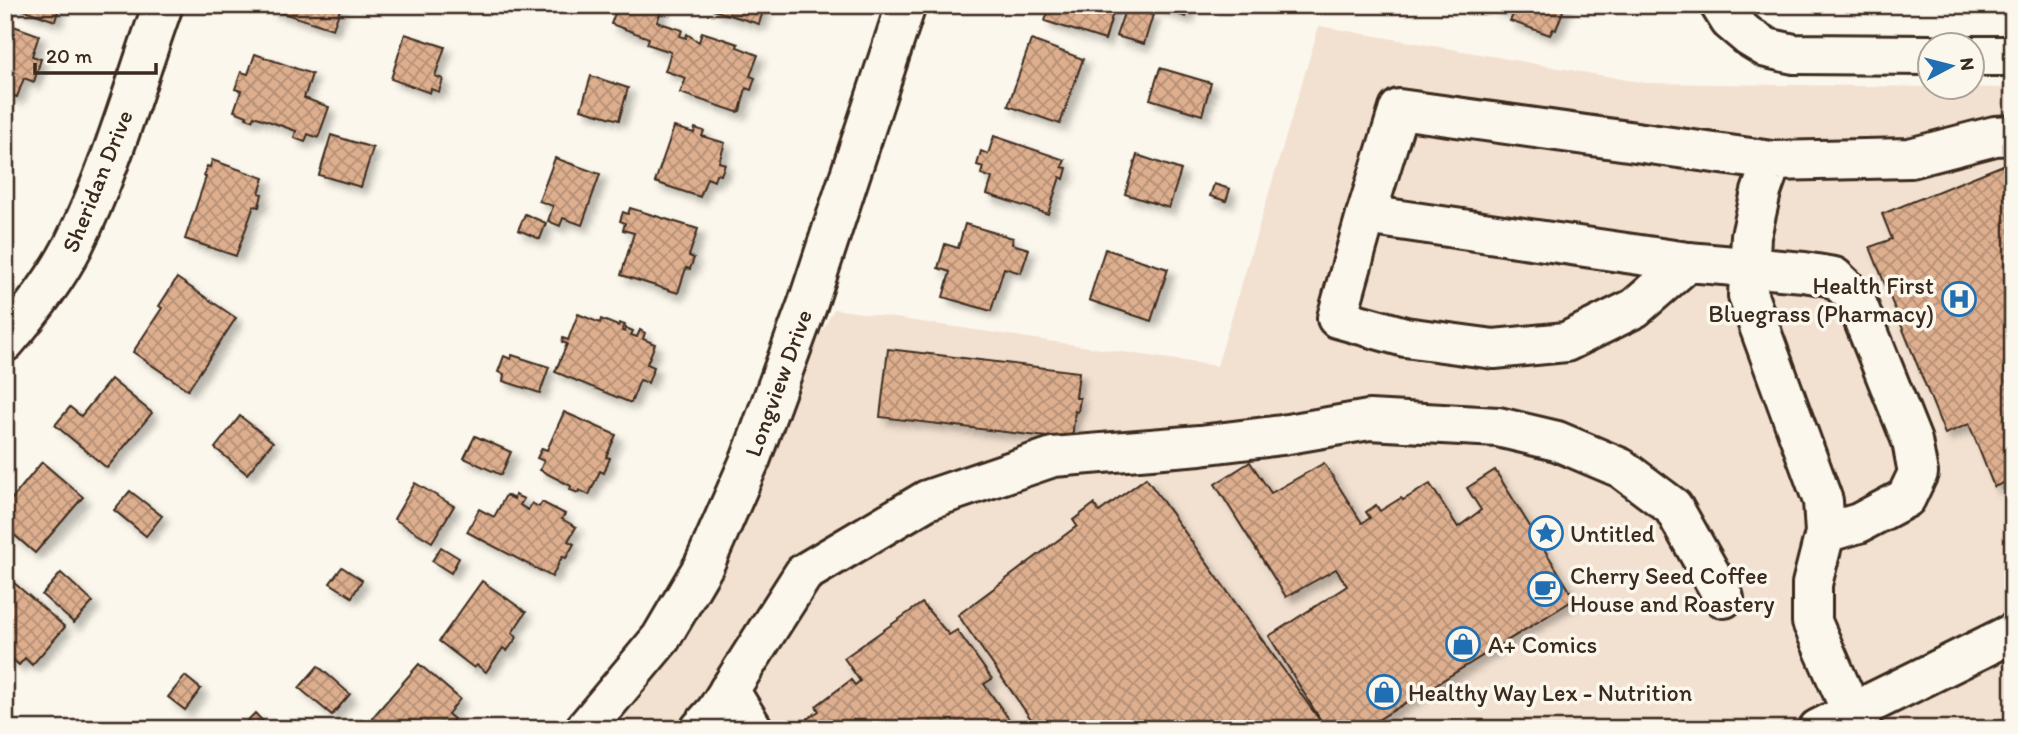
<svg xmlns="http://www.w3.org/2000/svg" width="2018" height="734" font-family="Itim,sans-serif">
<style>
.built{fill:#f2e1d0}
.building{fill:url(#building-cross-hatch);stroke:#3b2a1e;stroke-width:2;filter:url(#shadow)}
.lines{fill:none;stroke-linecap:round;stroke-linejoin:round}
.minor-casing{stroke:#3b2a1e;stroke-width:44}
.major-casing{stroke:#3b2a1e;stroke-width:44}
.minor{stroke:#fbf7ec;stroke-width:38}
.major{stroke:#fbf7ec;stroke-width:38}
.labels{text-anchor:middle;dominant-baseline:central;stroke-width:7;stroke-linejoin:round;paint-order:stroke}
.street-label{font-size:24px;fill:#3b2a1e;stroke:#fbf7ec}
.poi-label{font-size:24px;fill:#3b2a1e;stroke:#fbf7ec;text-anchor:start}
</style>
<defs>
<pattern id="building-cross-hatch" width="8" height="8" patternUnits="userSpaceOnUse" patternTransform="scale(1.75)"><rect width="8" height="8" fill="#deaf8f"/><path d="M0 0l8 8M0 8l8-8" fill="none" stroke="#b58f74"/></pattern>
<filter id="shadow"><feDropShadow dx="6" dy="6" stdDeviation="3.5" flood-color="#0004"/></filter>
</defs>
<rect width="100%" height="100%" fill="#fbf7ec"/>
<filter id="ink" filterUnits="userSpaceOnUse"><feTurbulence type="fractalNoise" baseFrequency=".0143" numOctaves="2"/><feDisplacementMap in="SourceGraphic" scale="14" xChannelSelector="R" yChannelSelector="G"/><feConvolveMatrix kernelMatrix="1 2 1 2 8 2 1 2 1" color-interpolation-filters="sRGB"/></filter>
<g filter="url(#ink)">
<polygon class="built" points="1319,26 1645,83 2013,88 2013,729 577,729 661,638 834,309 1217,366"/>
<g class="building">
<polygon points="10,5 60,5 55,21"/>
<polygon points="271,5 337,5 341,7 333,29 270,9"/>
<polygon points="618,5 663,6 657,22 682,30 680,36 686,38 687,34 699,42 702,32 738,44 737,47 758,55 750,76 755,78 751,90 746,88 740,111 737,112 680,93 686,78 665,71 671,52 647,44 649,38 611,24"/>
<polygon points="714,5 765,5 759,24 713,10"/>
<polygon points="1050,5 1124,5 1153,15 1144,44 1116,36 1125,10 1115,6 1105,40 1045,21"/>
<polygon points="1152,5 1190,5 1186,17"/>
<polygon points="1489,5 1565,5 1556,30 1553,29 1550,35 1510,21 1513,15"/>
<polygon points="5,23 39,35 32,56 41,59 34,82 24,78 17,97 5,94"/>
<polygon points="405,34 445,47 435,76 443,79 439,92 431,89 430,93 391,79"/>
<polygon points="1031,40 1083,59 1060,124 1008,106"/>
<polygon points="255,54 312,74 304,98 329,107 318,138 308,134 305,142 294,138 296,131 254,116 252,120 246,118 247,116 234,111 241,91 235,89 241,72 248,74"/>
<polygon points="1160,68 1211,83 1202,115 1150,99"/>
<polygon points="591,76 628,88 619,120 581,109"/>
<polygon points="674,127 694,133 695,128 704,131 702,136 725,143 719,162 725,164 721,175 716,174 714,181 707,178 700,197 655,182"/>
<polygon points="331,135 373,148 361,187 319,175"/>
<polygon points="994,136 1065,160 1062,167 1067,168 1064,179 1060,177 1048,214 987,194 992,178 981,174 983,167 977,165 981,151 988,154"/>
<polygon points="1137,155 1181,170 1169,208 1125,194"/>
<polygon points="555,158 600,174 582,225 563,218 560,226 548,221 553,206 539,201"/>
<polygon points="212,160 264,178 259,193 262,194 259,207 254,206 236,256 185,239 206,177 204,176 207,166 210,167"/>
<polygon points="2013,161 2013,479 1994,487 1969,424 1945,434 1870,247 1892,239 1882,214"/>
<polygon points="1214,184 1230,189 1226,201 1210,196"/>
<polygon points="630,208 698,229 689,256 694,258 690,269 686,268 678,293 621,275 634,233 623,230 625,223 620,221 623,212 628,214"/>
<polygon points="525,214 546,223 540,239 518,230"/>
<polygon points="965,224 1013,238 1012,244 1029,249 1021,273 1004,268 991,311 943,297 950,272 938,268 945,244 958,248"/>
<polygon points="1105,249 1168,269 1151,321 1089,300"/>
<polygon points="177,278 236,318 188,390 133,352 162,308 159,306"/>
<polygon points="578,314 600,323 601,319 618,326 619,323 625,325 622,331 625,332 626,328 633,331 631,335 637,337 640,330 645,333 643,339 655,344 647,364 654,367 648,383 640,380 631,403 555,372 567,344 562,342 563,338 568,340"/>
<polygon points="888,349 1079,372 1076,398 1080,398 1078,412 1075,411 1072,440 880,417"/>
<polygon points="512,355 549,367 540,393 503,381 504,374 498,372 504,356 511,359"/>
<polygon points="111,379 152,413 107,468 55,425 70,407 81,416"/>
<polygon points="564,412 616,435 606,457 610,458 604,473 600,471 589,495 579,490 578,493 570,490 571,486 540,470 544,461 537,458 542,448 547,450"/>
<polygon points="240,416 273,442 247,474 215,448"/>
<polygon points="475,436 511,452 501,475 464,458"/>
<polygon points="42,462 83,497 35,553 5,527 5,495 11,500"/>
<polygon points="1250,462 1271,493 1324,463 1362,523 1370,518 1366,512 1376,505 1380,511 1401,498 1403,500 1430,484 1458,527 1481,510 1467,488 1495,470 1575,599 1363,729 1326,729 1269,636 1347,586 1336,569 1286,597 1215,484"/>
<polygon points="1146,478 1326,729 1038,729 958,615 1077,526 1073,520 1094,504 1099,512"/>
<polygon points="415,483 454,506 432,542 394,519"/>
<polygon points="130,491 162,516 146,536 114,510"/>
<polygon points="506,495 514,499 515,495 524,499 520,505 528,510 532,503 539,507 542,502 565,514 562,519 576,527 568,541 574,544 566,558 562,557 552,577 467,532 479,509 494,517"/>
<polygon points="441,547 459,558 451,573 432,561"/>
<polygon points="342,567 362,580 352,597 330,583"/>
<polygon points="61,573 93,602 74,623 42,595"/>
<polygon points="5,575 65,627 32,665 25,658 19,665 5,653"/>
<polygon points="482,581 526,612 512,633 517,637 507,651 503,648 486,672 477,665 474,668 439,641"/>
<polygon points="922,603 949,635 957,630 992,679 984,684 1016,729 792,729 819,711 816,706 851,680 855,685 860,681 844,658"/>
<polygon points="419,664 460,699 448,714 454,719 445,729 384,729 372,718"/>
<polygon points="318,666 350,694 332,715 299,688"/>
<polygon points="185,676 201,689 185,710 168,697"/>
<polygon points="255,713 270,729 239,729"/>
</g>
<g class="lines">
<g class="minor-casing">
<g id="minor">
<polyline points="1720,5 1730,21 1749,37 1767,48 1794,54 1930,55"/>
<polyline points="1972,56 2013,56"/>
<polyline points="1366,215 1688,262 1804,272 1834,277 1854,296 1912,441 1918,473 1906,498 1859,523 1825,533"/>
<polyline points="1688,262 1635,308 1566,342 1494,349 1405,337 1337,318 1366,215 1399,109 1772,161"/>
<path d="M5,342C30,313 55,281 73,246C111,170 134,86 163,5"/>
<polyline points="729,690 753,729"/>
<polyline points="585,729 661,638 704,565 751,458 808,303 906,5"/>
<polyline points="700,729 716,711 804,573 927,500 1053,457 1200,445 1282,435 1369,420 1498,427 1557,441 1621,468 1673,507 1724,598"/>
<polyline points="1862,729 1851,711 1812,622 1812,584 1825,533 1823,501 1748,296 1751,236 1761,192 1772,161 1910,158 1995,136 2013,135"/>
</g>
</g>
<g class="major-casing">
<polyline id="major" points="1818,729 2013,633"/>
</g>
<use href="#minor" class="minor"/>
<use href="#major" class="major"/>
</g>
</g>
<defs>
<g id="hospital-ring" transform="scale(1.75)"><circle r="9.5" fill="#fbf7ec" stroke="#1f6fb2" stroke-width="1.5"/><path d="M-5-5h3v3.5h4V-5h3V5h-3V1.5h-4V5h-3Z" fill="#1f6fb2"/></g>
<g id="sight-ring" transform="scale(1.75)"><circle r="9.5" fill="#fbf7ec" stroke="#1f6fb2" stroke-width="1.5"/><path d="M0-6L1.8-2.2L6-1.7L2.9 1.2L3.7 5.4L0 3.3L-3.7 5.4L-2.9 1.2L-6-1.7L-1.8-2.2Z" fill="#1f6fb2"/></g>
<g id="cafe-ring" transform="scale(1.75)"><circle r="9.5" fill="#fbf7ec" stroke="#1f6fb2" stroke-width="1.5"/><path d="M-5.5-4.5H6V0H3Q3 3.5 0 3.5H-2.5Q-5.5 3.5-5.5 0ZM3-3.2v2h1.7v-2ZM-6 4.5H4V6H-6Z" fill="#1f6fb2"/></g>
<g id="shop-ring" transform="scale(1.75)"><circle r="9.5" fill="#fbf7ec" stroke="#1f6fb2" stroke-width="1.5"/><path d="M-5-2.5h2.3a2.7 3.5 0 0 1 5.4 0H5L5.5 6h-11ZM-1.5-2.5h3a1.5 2.3 0 0 0-3 0Z" fill="#1f6fb2"/></g>
</defs>
<g fill-rule="evenodd">
<use href="#hospital-ring" x="1959" y="299"/>
<use href="#sight-ring" x="1546" y="533"/>
<use href="#cafe-ring" x="1545" y="589"/>
<use href="#shop-ring" x="1463" y="644"/>
<use href="#shop-ring" x="1384" y="692"/>
</g>
<g class="labels">
<g class="street-label">
<text transform="translate(97 181) rotate(-68)">Sheridan Drive</text>
<text transform="translate(778 383) rotate(-70)">Longview Drive</text>
</g>
<g class="poi-label">
<text x="1934" y="285" text-anchor="end">Health First<tspan x="1934" dy="28">Bluegrass (Pharmacy)</tspan></text>
<text x="1570" y="533">Untitled</text>
<text x="1570" y="575">Cherry Seed Coffee<tspan x="1570" dy="28">House and Roastery</tspan></text>
<text x="1488" y="644">A+ Comics</text>
<text x="1408" y="692">Healthy Way Lex - Nutrition</text>
</g>
</g>
<rect width="2018" height="734" fill="none" stroke="#fbf7ec" stroke-width="28"/>
<rect x="14" y="14" width="1990" height="706" fill="none" stroke="#3b2a1e" stroke-width="2.5" filter="url(#ink)"/>
<g transform="translate(1951 66) rotate(83)"><circle r="33" fill="#fbf7ec" stroke="#aea59a" stroke-width="2"/>
<path d="M0-5L12 26L0 18L-12 26Z" fill="#1f6fb2"/>
<text y="-10" font-size="19" font-weight="bold" text-anchor="middle" fill="#3b2a1e">N</text>
</g>
<path d="M35 63v10h121v-10" fill="none" stroke="#3b2a1e" stroke-width="3.5"/>
<text x="46" y="63" font-size="21" fill="#3b2a1e" stroke="#fbf7ec" stroke-width="5" paint-order="stroke">20 m</text>
</svg>
